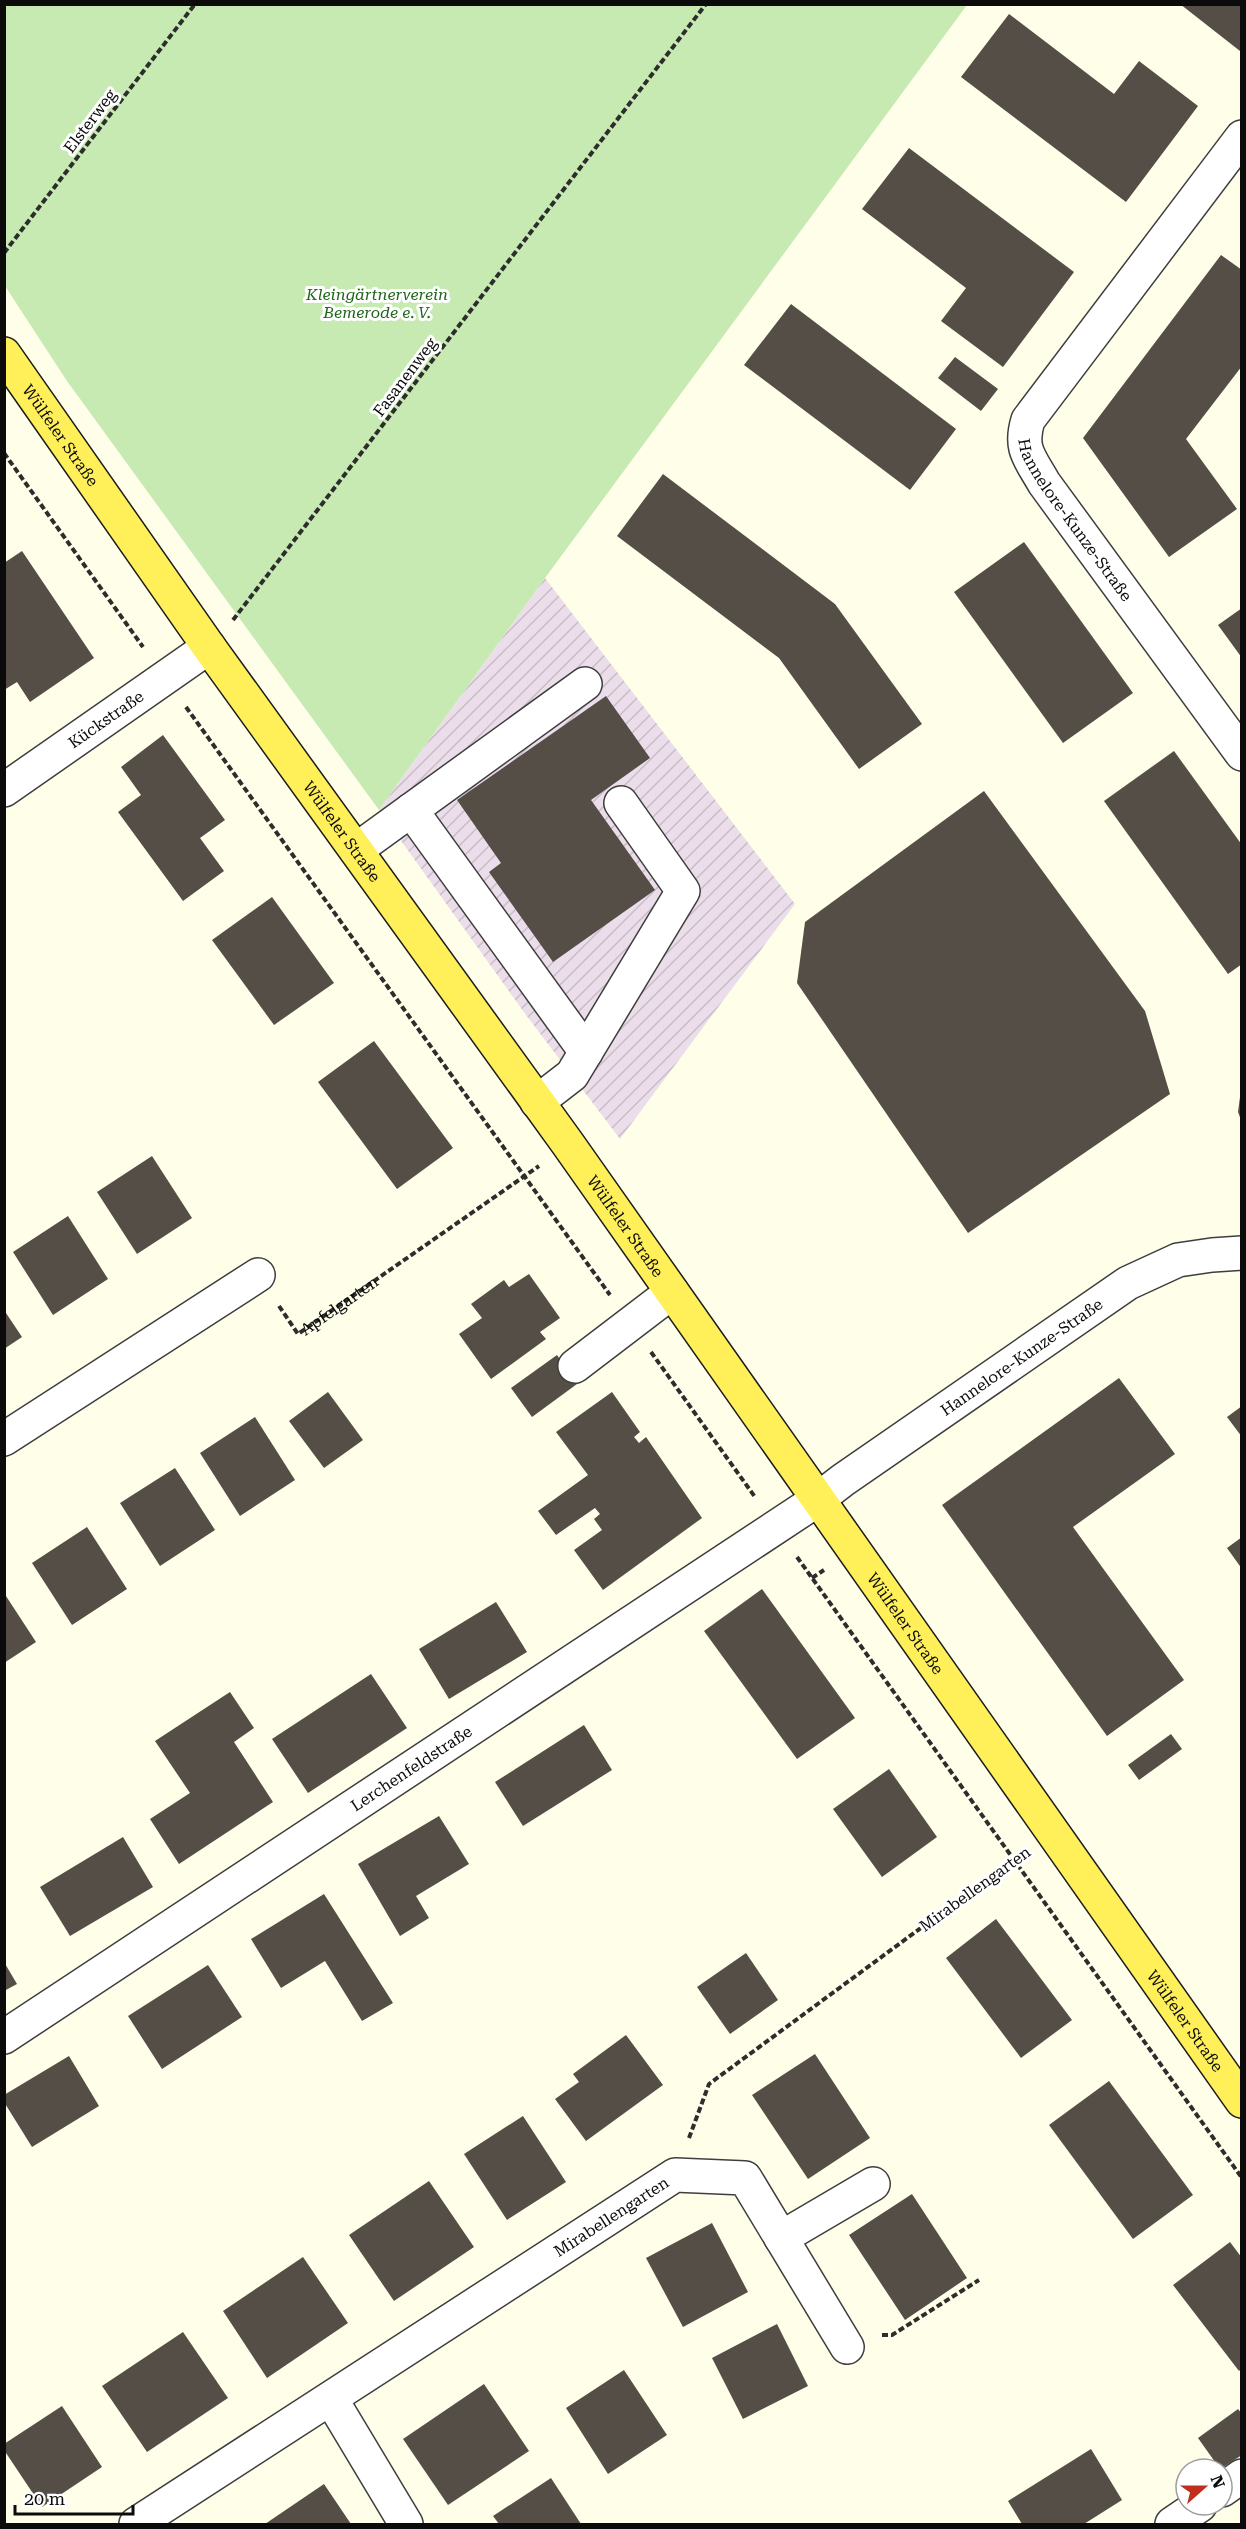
<svg xmlns="http://www.w3.org/2000/svg" width="1246" height="2529" font-family="'Roboto Serif',serif">
<style>
.industrial{fill:url(#industrial-furrows)}
.grass{fill:#c7eab2}
.building{fill:#544e47}
.lines{fill:none;stroke-linecap:round;stroke-linejoin:round}
.minor-casing{stroke:#3e3e3e;stroke-width:36}
.major-casing{stroke:#1c1c1c;stroke-width:36}
.path{stroke:#2d2d2d;stroke-width:4;stroke-dasharray:6 3;stroke-linecap:butt}
.minor{stroke:#fff;stroke-width:33}
.major{stroke:#ffef59;stroke-width:33}
.labels{text-anchor:middle;dominant-baseline:central;stroke-width:6;stroke-linejoin:round;paint-order:stroke}
.street-label{font-size:16px;fill:#0b0b0b;stroke:#fff}
.park-label{font-size:16px;font-style:italic;fill:#1e6519;stroke:#fff}
</style>
<defs>
<pattern id="industrial-furrows" width="10" height="10" patternUnits="userSpaceOnUse" patternTransform="scale(1.5)"><rect width="10" height="10" fill="#ebdeea"/><path d="M-1 1l2-2M0 10L10 0M9 11l2-2" fill="none" stroke="#c8bdc7"/></pattern>
</defs>
<rect width="100%" height="100%" fill="#fffee9"/>
<polygon class="industrial" points="545,578 795,904 620,1139 526,1015 379,810"/>
<polygon class="grass" points="4,5 5,4 967,5 545,578 379,810 67,381 5,286"/>
<g class="building">
<polygon points="1180,4 1242,4 1242,49 1240,51"/>
<polygon points="1009,14 1114,94 1139,61 1198,106 1126,202 961,77"/>
<polygon points="909,148 1074,272 1003,367 941,321 966,288 862,209"/>
<polygon points="1221,255 1242,270 1242,366 1186,439 1237,509 1169,557 1083,438"/>
<polygon points="791,304 956,429 910,490 744,365"/>
<polygon points="955,357 998,389 981,411 938,378"/>
<polygon points="663,474 835,604 922,724 859,769 779,658 617,536"/>
<polygon points="1024,542 1133,693 1063,743 954,592"/>
<polygon points="22,551 94,658 30,702 17,682 4,690 4,563"/>
<polygon points="1242,608 1242,658 1218,625"/>
<polygon points="606,696 650,758 591,800 655,890 553,962 489,872 501,863 457,800"/>
<polygon points="163,735 225,820 200,838 224,871 183,901 118,812 141,795 121,767"/>
<polygon points="1174,751 1242,845 1242,964 1228,974 1104,801"/>
<polygon points="984,791 1145,1011 1170,1094 968,1233 797,983 805,922"/>
<polygon points="272,897 334,983 274,1025 212,940"/>
<polygon points="374,1041 453,1148 397,1189 318,1082"/>
<polygon points="1240,1097 1242,1097 1241,1120 1238,1112"/>
<polygon points="152,1156 192,1218 137,1254 97,1192"/>
<polygon points="68,1216 108,1279 53,1315 13,1252"/>
<polygon points="529,1274 560,1318 540,1332 546,1339 491,1379 459,1334 482,1318 471,1304 504,1280 509,1287"/>
<polygon points="4,1310 22,1337 4,1349"/>
<polygon points="557,1355 577,1384 532,1417 511,1388"/>
<polygon points="1119,1378 1175,1454 1073,1527 1184,1680 1107,1736 942,1505"/>
<polygon points="328,1392 363,1440 324,1468 289,1421"/>
<polygon points="612,1392 640,1432 634,1437 639,1443 646,1437 702,1518 603,1590 574,1550 602,1530 594,1519 600,1514 595,1508 556,1535 538,1511 588,1475 556,1432"/>
<polygon points="1242,1406 1242,1437 1227,1417"/>
<polygon points="255,1417 295,1480 240,1516 200,1453"/>
<polygon points="175,1468 215,1530 160,1566 120,1503"/>
<polygon points="87,1527 127,1589 72,1625 32,1563"/>
<polygon points="1242,1537 1242,1569 1227,1548"/>
<polygon points="762,1589 855,1718 797,1759 704,1631"/>
<polygon points="4,1593 36,1642 4,1663"/>
<polygon points="496,1602 527,1652 449,1699 419,1649"/>
<polygon points="371,1674 407,1728 308,1793 272,1739"/>
<polygon points="230,1692 254,1728 234,1742 273,1802 179,1864 150,1819 190,1793 155,1741"/>
<polygon points="584,1725 612,1770 523,1826 495,1782"/>
<polygon points="1171,1734 1182,1749 1139,1780 1128,1765"/>
<polygon points="889,1769 937,1837 882,1877 833,1809"/>
<polygon points="439,1816 469,1864 416,1896 429,1918 400,1936 358,1864"/>
<polygon points="123,1837 153,1887 70,1936 40,1887"/>
<polygon points="324,1894 393,2003 362,2021 325,1961 281,1988 251,1939"/>
<polygon points="996,1919 1072,2020 1021,2058 946,1958"/>
<polygon points="746,1953 778,2000 730,2034 697,1987"/>
<polygon points="4,1962 17,1984 4,1991"/>
<polygon points="208,1965 242,2017 162,2069 128,2016"/>
<polygon points="626,2035 663,2085 586,2141 555,2099 579,2082 573,2074"/>
<polygon points="815,2054 870,2138 808,2179 752,2095"/>
<polygon points="69,2056 99,2106 32,2147 4,2102 4,2095"/>
<polygon points="1109,2081 1193,2195 1133,2239 1049,2125"/>
<polygon points="523,2116 566,2182 507,2220 464,2154"/>
<polygon points="429,2181 474,2247 394,2301 349,2235"/>
<polygon points="912,2194 967,2278 905,2320 849,2235"/>
<polygon points="712,2223 748,2292 683,2327 646,2258"/>
<polygon points="1230,2242 1242,2258 1242,2368 1239,2371 1173,2285"/>
<polygon points="303,2257 348,2323 267,2378 223,2311"/>
<polygon points="777,2324 808,2386 743,2419 712,2358"/>
<polygon points="183,2332 228,2398 147,2452 102,2386"/>
<polygon points="624,2370 667,2435 608,2474 566,2408"/>
<polygon points="484,2384 529,2451 448,2505 403,2439"/>
<polygon points="62,2406 102,2467 42,2507 4,2450 4,2444"/>
<polygon points="1238,2409 1242,2414 1242,2455 1220,2469 1198,2438"/>
<polygon points="1091,2449 1122,2500 1084,2524 1022,2524 1008,2501"/>
<polygon points="551,2478 581,2524 499,2524 493,2516"/>
<polygon points="324,2484 351,2524 265,2524"/>
</g>
<g class="lines">
<g class="minor-casing">
<g id="minor">
<path id="s2" d="M1242,137L1028,420C1019,449 1030,458 1044,483L1242,754"/>
<path id="s3" d="M4,790L209,647"/>
<polyline points="411,810 586,1052"/>
<polyline points="356,850 585,684"/>
<polyline points="537,1102 572,1075 683,891 621,803"/>
<polyline points="575,1366 672,1292"/>
<polyline points="4,1439 258,1275"/>
<path id="s4" d="M4,2037L817,1500L843,1480L1128,1283L1178,1260L1212,1255L1242,1253"/>
<polyline points="781,2238 873,2184"/>
<polyline points="331,2399 406,2524"/>
<polyline points="1222,2490 1242,2476"/>
<path id="s5" d="M136,2524L675,2175L745,2178L847,2347"/>
<polyline points="1172,2524 1200,2505"/>
</g>
</g>
<g class="major-casing">
<g id="major">
<path id="s6" d="M4,354L209,647L568,1144L1242,2101"/>
</g>
</g>
<g class="path">
<polyline points="4,253 195,4"/>
<polyline points="4,453 143,647"/>
<polyline points="233,620 706,4"/>
<polyline points="186,707 610,1295"/>
<path id="s1" d="M279,1306L298,1334L539,1166"/>
<polyline points="651,1352 755,1497"/>
<polyline points="797,1557 1242,2178"/>
<polyline points="812,1578 824,1570"/>
<polyline points="689,2138 709,2084 1024,1852"/>
<polyline points="882,2335 892,2335 979,2280"/>
</g>
<use href="#minor" class="minor"/>
<use href="#major" class="major"/>
</g>
<g class="labels">
<g class="street-label">
<text transform="translate(90 121) rotate(-53)">Elsterweg</text>
<text transform="translate(405 377) rotate(-53)">Fasanenweg</text>
<text stroke="none"><textPath href="#s6" startOffset="99">Wülfeler Straße</textPath></text>
<text stroke="none"><textPath href="#s2" startOffset="470">Hannelore-Kunze-Straße</textPath></text>
<text stroke="none"><textPath href="#s3" startOffset="124">Kückstraße</textPath></text>
<text stroke="none"><textPath href="#s6" startOffset="585">Wülfeler Straße</textPath></text>
<text stroke="none"><textPath href="#s6" startOffset="1071">Wülfeler Straße</textPath></text>
<text stroke="none"><textPath href="#s1" startOffset="84">Apfelgarten</textPath></text>
<text stroke="none"><textPath href="#s4" startOffset="1224">Hannelore-Kunze-Straße</textPath></text>
<text stroke="none"><textPath href="#s6" startOffset="1557">Wülfeler Straße</textPath></text>
<text stroke="none"><textPath href="#s4" startOffset="488">Lerchenfeldstraße</textPath></text>
<text transform="translate(975 1889) rotate(-36)">Mirabellengarten</text>
<text stroke="none"><textPath href="#s6" startOffset="2043">Wülfeler Straße</textPath></text>
<text stroke="none"><textPath href="#s5" startOffset="566">Mirabellengarten</textPath></text>
</g>
<g class="park-label">
<text x="377" y="294">Kleingärtnerverein<tspan x="377" dy="18">Bemerode e. V.</tspan></text>
</g>
</g>
<rect width="1246" height="2529" fill="none" stroke="#0b0b0b" stroke-width="12"/>
<g transform="translate(1204 2487) rotate(69)"><circle r="28" fill="#ffffff" stroke="#9d9d9d" stroke-width="1.5"/>
<path d="M0-4.5L10 22L0 15L-10 22Z" fill="#c02e1e"/>
<text y="-9" font-size="16" font-weight="bold" text-anchor="middle" fill="#0b0b0b">N</text>
</g>
<path d="M15 2505v9h118v-9" fill="none" stroke="#0b0b0b" stroke-width="3"/>
<text x="24" y="2505" font-size="18" fill="#0b0b0b" stroke="#ffffff" stroke-width="4.5" paint-order="stroke">20 m</text>
</svg>
